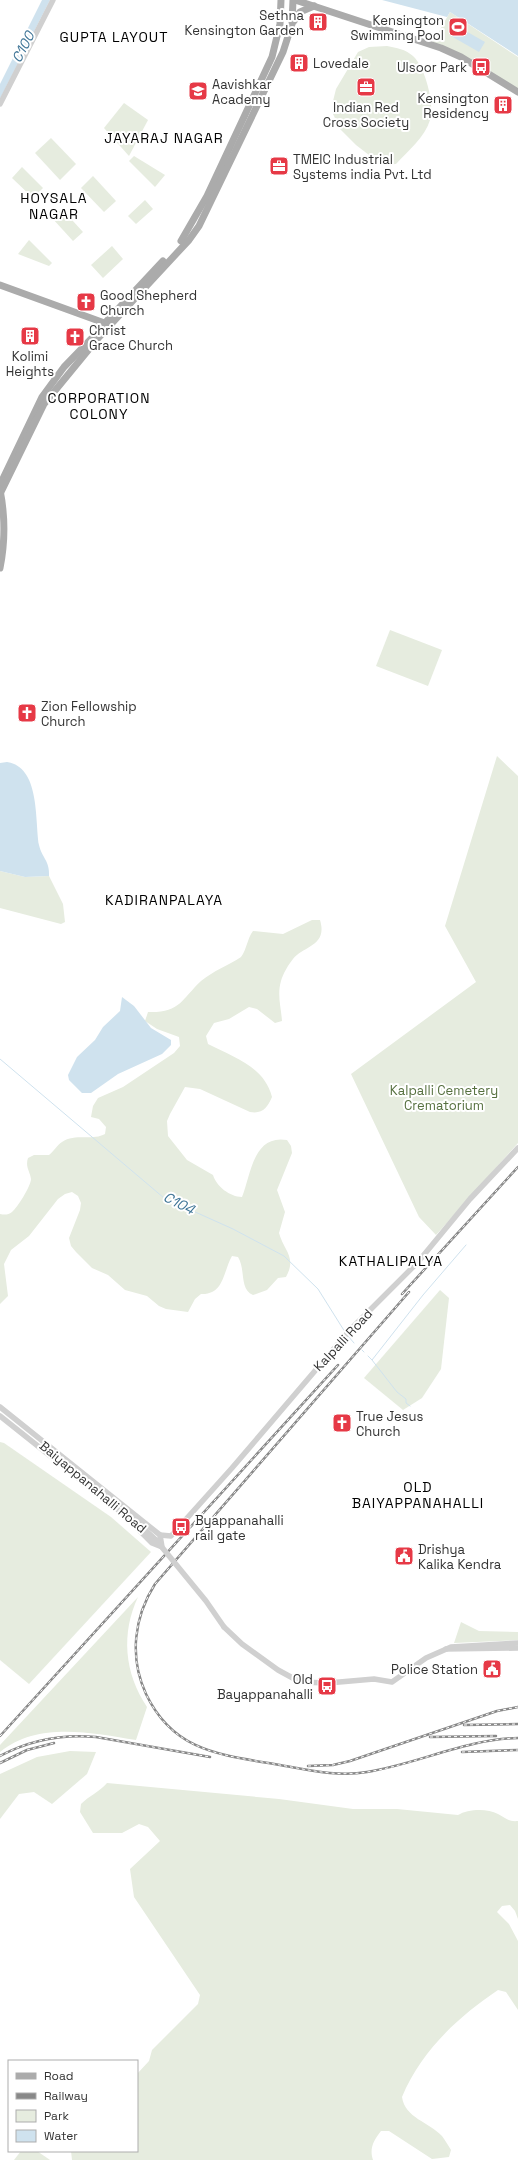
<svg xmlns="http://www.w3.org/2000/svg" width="518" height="2160" font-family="'Space Grotesk',sans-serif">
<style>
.green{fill:#e6ecdf}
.water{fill:#cfe2ee}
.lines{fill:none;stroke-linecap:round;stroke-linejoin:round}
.stream{stroke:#cfe2ee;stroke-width:1}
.minor{stroke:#d0d0d0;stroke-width:5.5}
.major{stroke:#ababab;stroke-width:7}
.rail-casing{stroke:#888;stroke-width:2.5}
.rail{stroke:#fff;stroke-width:1;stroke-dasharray:3;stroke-linecap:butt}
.minor-bridge{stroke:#d0d0d0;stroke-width:5.5}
.labels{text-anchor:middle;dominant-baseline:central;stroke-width:4;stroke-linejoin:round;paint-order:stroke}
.poi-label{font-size:13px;fill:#333;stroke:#fff;text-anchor:start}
.park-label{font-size:13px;fill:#56703f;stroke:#fff}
.street-label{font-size:13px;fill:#333;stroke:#fff}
.neighbourhood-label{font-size:14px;letter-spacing:1px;fill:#000;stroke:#fff}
.water-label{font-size:14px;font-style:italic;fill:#3f7597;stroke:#fff}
</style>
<rect width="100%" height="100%" fill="#fff"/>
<g class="green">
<polygon points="450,12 518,57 518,90 482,66 433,42"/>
<path d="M387,46C397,48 405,49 413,56C425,67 435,104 430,120C425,137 408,151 396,164L382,165L356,145L340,129L333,114V101L336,89L358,52L369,47Z"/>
<polygon points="124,103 148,120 129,156 104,128"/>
<polygon points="51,138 76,164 60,180 35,153"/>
<polygon points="134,156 165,175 155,187 129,161"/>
<polygon points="22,167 43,188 33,198 12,178"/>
<polygon points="93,176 116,201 104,212 81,188"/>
<polygon points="145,200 153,209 136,224 128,216"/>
<polygon points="62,209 83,232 73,241 52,218"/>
<polygon points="29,240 52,263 49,266 18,254"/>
<polygon points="112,246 123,259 103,278 91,265"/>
<polygon points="390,630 442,650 428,686 376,666"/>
<polygon points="497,756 518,776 518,1143 436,1235 419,1217 351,1074 476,982 445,926"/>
<polygon points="0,871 25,877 49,876 63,904 65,922 61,924 0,908"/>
<path d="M312,920H320C328,946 303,946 293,959C288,965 283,974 281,981C277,995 281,1007 282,1021L275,1023L257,1009L249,1007L229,1019L214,1023L206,1036L208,1044C233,1057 264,1066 272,1097C267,1108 263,1114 250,1112L200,1089L185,1087L170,1114L167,1121L168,1136L187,1160L213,1175C216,1186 230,1197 242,1197C251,1175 253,1134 287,1140L291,1146L292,1153L277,1190L285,1212L279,1233C284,1251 297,1257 286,1277L278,1278L267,1290L253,1295C239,1289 246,1270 238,1257L232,1256C223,1272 224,1295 201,1294L195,1299L188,1312L166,1309L159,1306L147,1296L125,1290L108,1275L92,1268L76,1252L71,1246L69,1238L80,1210L81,1203L78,1196L72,1192L65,1194L58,1199L29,1236L11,1250L4,1264L8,1296L0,1304V1214C5,1215 8,1215 12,1212C17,1208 31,1186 31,1179C30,1171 25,1167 28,1158L34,1155H49C54,1151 57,1145 62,1142C75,1133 92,1141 105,1134L106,1127L99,1119L91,1117L93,1106L98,1098L123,1087L174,1053L180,1046L179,1037L157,1029L145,1021L148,1012C180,1013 181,1000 201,981C213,971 229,965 241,957C247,949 247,939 253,931L283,934Z"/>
<polygon points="440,1290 449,1298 441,1369 422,1398 403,1410 364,1378"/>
<polygon points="0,1442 4,1443 111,1517 151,1552 29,1684 0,1660"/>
<path d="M138,1597C121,1633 124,1673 147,1707L136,1740C92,1733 38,1721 0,1752V1745Z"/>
<polygon points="461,1622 479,1631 518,1632 518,1640 454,1643"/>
<polygon points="70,1751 96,1752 87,1774 52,1804 34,1792 19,1794 0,1819 0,1774 37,1757"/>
<path d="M107,1783L279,1799L353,1809H397L458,1815C468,1809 487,1808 498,1814C506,1818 508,1822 518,1821V1919L515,1911L510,1905L502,1906L497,1912L509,1924L518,1941V2010L506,1992L498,1990C458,2017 421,2051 402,2097C405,2118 429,2122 442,2136C445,2140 448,2145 451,2150L449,2157L432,2159L389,2131H381C374,2140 369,2148 373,2160H72L71,2151H137V2074L149,2061L152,2050L198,2004L200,1995L134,1897L130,1869L160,1841L148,1827L139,1824L122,1833H93L80,1812L81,1804C89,1796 99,1792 107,1783Z"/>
<polygon points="21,2151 37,2151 50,2160 14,2160"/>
</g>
<g class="water">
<polygon points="42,0 50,0 0,99 0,84"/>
<polygon points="382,0 518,0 518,56 450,12 447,17"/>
<polygon points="457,26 485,42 479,52 451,36"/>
<path d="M7,762C40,767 35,819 39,845C42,858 50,861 49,876L25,877L0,871V763Z"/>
<polygon points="122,997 134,1006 151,1028 171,1040 171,1045 162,1054 118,1074 91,1093 82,1093 69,1080 68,1075 77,1057 95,1040 103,1027 120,1011"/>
</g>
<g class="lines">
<g class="stream">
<polyline points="0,1059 164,1198 233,1229 284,1256 318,1289 345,1332"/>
<polyline points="348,1336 354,1343"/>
<polyline points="362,1350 364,1352"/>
<polyline points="368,1356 372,1360 423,1295 466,1245"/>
<polyline points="372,1360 397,1392 406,1399 406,1403 410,1406"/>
</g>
<g class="minor">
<polyline points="0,104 53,0"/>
<polyline points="0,1407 160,1535 162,1547 152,1543 122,1513 0,1416"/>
<polyline points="128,1514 156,1540"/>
<polyline points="160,1535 171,1536 232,1468 349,1331 418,1262 470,1199 518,1148"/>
<polyline points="224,1627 242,1644 278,1670 300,1682 328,1683 374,1679 392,1682 426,1658 451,1647 518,1643"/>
<polyline points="446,1649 518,1648"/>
</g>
<g class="major">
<polyline points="295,0 441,48 461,57 518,92"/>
<polyline points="294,21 300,12 314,6"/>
<polyline points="181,241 207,196 272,57 280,24 281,0"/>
<polyline points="0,285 110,325"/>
<polyline points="106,322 163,261"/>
<polyline points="0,485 42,397 64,367 94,336"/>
<polyline points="0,494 44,404 99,337 189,240 199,226 283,52 292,24 293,0"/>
<path d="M0,568C5,543 5,515 0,490"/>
</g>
<g class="rail-casing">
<g id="rail">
<path d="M409,1292L155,1584C134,1617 129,1657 146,1694C174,1753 223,1755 280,1765C309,1770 338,1777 367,1772C418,1764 466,1739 518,1738"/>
<polyline points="402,1294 518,1167"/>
<polyline points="464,1725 518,1724"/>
<polyline points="0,1736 338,1365"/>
<polyline points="430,1737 496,1736"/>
<polyline points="462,1752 518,1750"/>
<path d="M0,1756C30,1740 62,1734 96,1737L210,1757"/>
<polyline points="0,1763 27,1750 54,1743"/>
<polyline points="308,1766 333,1765 350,1761 497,1711 518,1707"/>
</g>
</g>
<use href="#rail" class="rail"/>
<polyline class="minor-bridge" points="156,1540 206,1601 224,1627"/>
</g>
<defs>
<g id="building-square" transform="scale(1)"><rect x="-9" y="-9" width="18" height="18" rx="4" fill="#e63946" stroke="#fff"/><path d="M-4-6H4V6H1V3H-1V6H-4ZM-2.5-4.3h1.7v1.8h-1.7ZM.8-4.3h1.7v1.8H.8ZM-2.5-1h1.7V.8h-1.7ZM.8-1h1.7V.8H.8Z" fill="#fff"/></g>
<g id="stadium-square" transform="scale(1)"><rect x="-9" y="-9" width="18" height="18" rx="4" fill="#e63946" stroke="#fff"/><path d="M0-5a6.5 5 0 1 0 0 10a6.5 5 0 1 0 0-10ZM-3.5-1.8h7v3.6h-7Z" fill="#fff"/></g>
<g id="bus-square" transform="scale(1)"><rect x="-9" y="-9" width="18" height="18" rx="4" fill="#e63946" stroke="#fff"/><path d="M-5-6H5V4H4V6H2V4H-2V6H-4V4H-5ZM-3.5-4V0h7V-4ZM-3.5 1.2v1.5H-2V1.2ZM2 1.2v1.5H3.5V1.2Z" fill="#fff"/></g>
<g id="office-square" transform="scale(1)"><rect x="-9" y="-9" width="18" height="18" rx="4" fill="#e63946" stroke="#fff"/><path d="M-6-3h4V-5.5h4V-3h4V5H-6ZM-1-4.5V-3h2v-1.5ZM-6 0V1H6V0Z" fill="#fff"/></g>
<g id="university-square" transform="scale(1)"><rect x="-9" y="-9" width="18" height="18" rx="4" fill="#e63946" stroke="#fff"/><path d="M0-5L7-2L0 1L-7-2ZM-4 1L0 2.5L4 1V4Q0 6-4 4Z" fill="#fff"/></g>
<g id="church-square" transform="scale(1)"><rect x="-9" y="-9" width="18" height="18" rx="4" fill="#e63946" stroke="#fff"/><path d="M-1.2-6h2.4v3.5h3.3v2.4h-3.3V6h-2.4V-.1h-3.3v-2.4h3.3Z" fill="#fff"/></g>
<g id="civic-square" transform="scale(1)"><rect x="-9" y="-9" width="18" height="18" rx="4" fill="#e63946" stroke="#fff"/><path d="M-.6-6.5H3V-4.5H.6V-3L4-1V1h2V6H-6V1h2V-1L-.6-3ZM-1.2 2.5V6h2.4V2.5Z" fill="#fff"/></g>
</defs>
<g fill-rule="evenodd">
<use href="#building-square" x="318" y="22"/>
<use href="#stadium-square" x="458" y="27"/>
<use href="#building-square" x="299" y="63"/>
<use href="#bus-square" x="481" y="67"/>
<use href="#office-square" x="366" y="87"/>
<use href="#university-square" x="198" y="91"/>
<use href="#building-square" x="503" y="105"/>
<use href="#office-square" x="279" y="166"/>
<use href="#church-square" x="86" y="302"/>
<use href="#building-square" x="30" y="336"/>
<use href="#church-square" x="75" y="337"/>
<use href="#church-square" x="27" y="713"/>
<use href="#church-square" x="342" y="1423"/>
<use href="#bus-square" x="181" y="1527"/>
<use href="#civic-square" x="404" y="1556"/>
<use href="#civic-square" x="492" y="1669"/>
<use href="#bus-square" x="327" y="1686"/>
</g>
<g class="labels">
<g class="poi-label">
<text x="304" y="15" text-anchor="end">Sethna<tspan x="304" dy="15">Kensington Garden</tspan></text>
<text x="444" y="20" text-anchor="end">Kensington<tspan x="444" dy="15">Swimming Pool</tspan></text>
<text x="313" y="63">Lovedale</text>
<text x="467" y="67" text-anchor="end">Ulsoor Park</text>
<text x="212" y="84">Aavishkar<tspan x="212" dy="15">Academy</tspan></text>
<text x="489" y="98" text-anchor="end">Kensington<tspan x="489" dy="15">Residency</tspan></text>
<text x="366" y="107" text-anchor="middle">Indian Red<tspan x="366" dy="15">Cross Society</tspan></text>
<text x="293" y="159">TMEIC Industrial<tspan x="293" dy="15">Systems india Pvt. Ltd</tspan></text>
<text x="100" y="295">Good Shepherd<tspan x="100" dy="15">Church</tspan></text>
<text x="89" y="330">Christ<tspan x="89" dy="15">Grace Church</tspan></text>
<text x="30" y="356" text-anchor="middle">Kolimi<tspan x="30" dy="15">Heights</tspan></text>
<text x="41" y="706">Zion Fellowship<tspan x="41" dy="15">Church</tspan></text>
<text x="356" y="1416">True Jesus<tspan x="356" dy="15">Church</tspan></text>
<text x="195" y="1520">Byappanahalli<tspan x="195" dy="15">rail gate</tspan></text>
<text x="418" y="1549">Drishya<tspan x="418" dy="15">Kalika Kendra</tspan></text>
<text x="478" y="1669" text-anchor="end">Police Station</text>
<text x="313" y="1679" text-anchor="end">Old<tspan x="313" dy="15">Bayappanahalli</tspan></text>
</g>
<g class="park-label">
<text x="444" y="1090">Kalpalli Cemetery<tspan x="444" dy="15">Crematorium</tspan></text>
</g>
<g class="street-label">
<text transform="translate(343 1340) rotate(-47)">Kalpalli Road</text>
<text transform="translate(93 1487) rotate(40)">Baiyappanahalli Road</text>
</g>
<g class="neighbourhood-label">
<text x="114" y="37">GUPTA LAYOUT</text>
<text x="164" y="138">JAYARAJ NAGAR</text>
<text x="54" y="198">HOYSALA<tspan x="54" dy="16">NAGAR</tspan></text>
<text x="99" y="398">CORPORATION<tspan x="99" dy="16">COLONY</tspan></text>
<text x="164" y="900">KADIRANPALAYA</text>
<text x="391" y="1261">KATHALIPALYA</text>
<text x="418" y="1487">OLD<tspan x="418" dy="16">BAIYAPPANAHALLI</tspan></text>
</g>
<g class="water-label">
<text transform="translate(23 47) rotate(-63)">C100</text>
<text transform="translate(179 1203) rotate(27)">C104</text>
</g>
</g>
<rect x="8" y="2060" width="130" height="92" fill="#ffffff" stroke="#adadad"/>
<rect x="16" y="2073" width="20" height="6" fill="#ababab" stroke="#adadad"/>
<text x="44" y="2080" font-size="12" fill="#333333">Road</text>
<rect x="16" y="2093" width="20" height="6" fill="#888888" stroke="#adadad"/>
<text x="44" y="2100" font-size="12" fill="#333333">Railway</text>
<rect x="16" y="2110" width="20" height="12" fill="#e6ecdf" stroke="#adadad"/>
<text x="44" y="2120" font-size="12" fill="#333333">Park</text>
<rect x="16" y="2130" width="20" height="12" fill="#cfe2ee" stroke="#adadad"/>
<text x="44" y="2140" font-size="12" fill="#333333">Water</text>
</svg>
